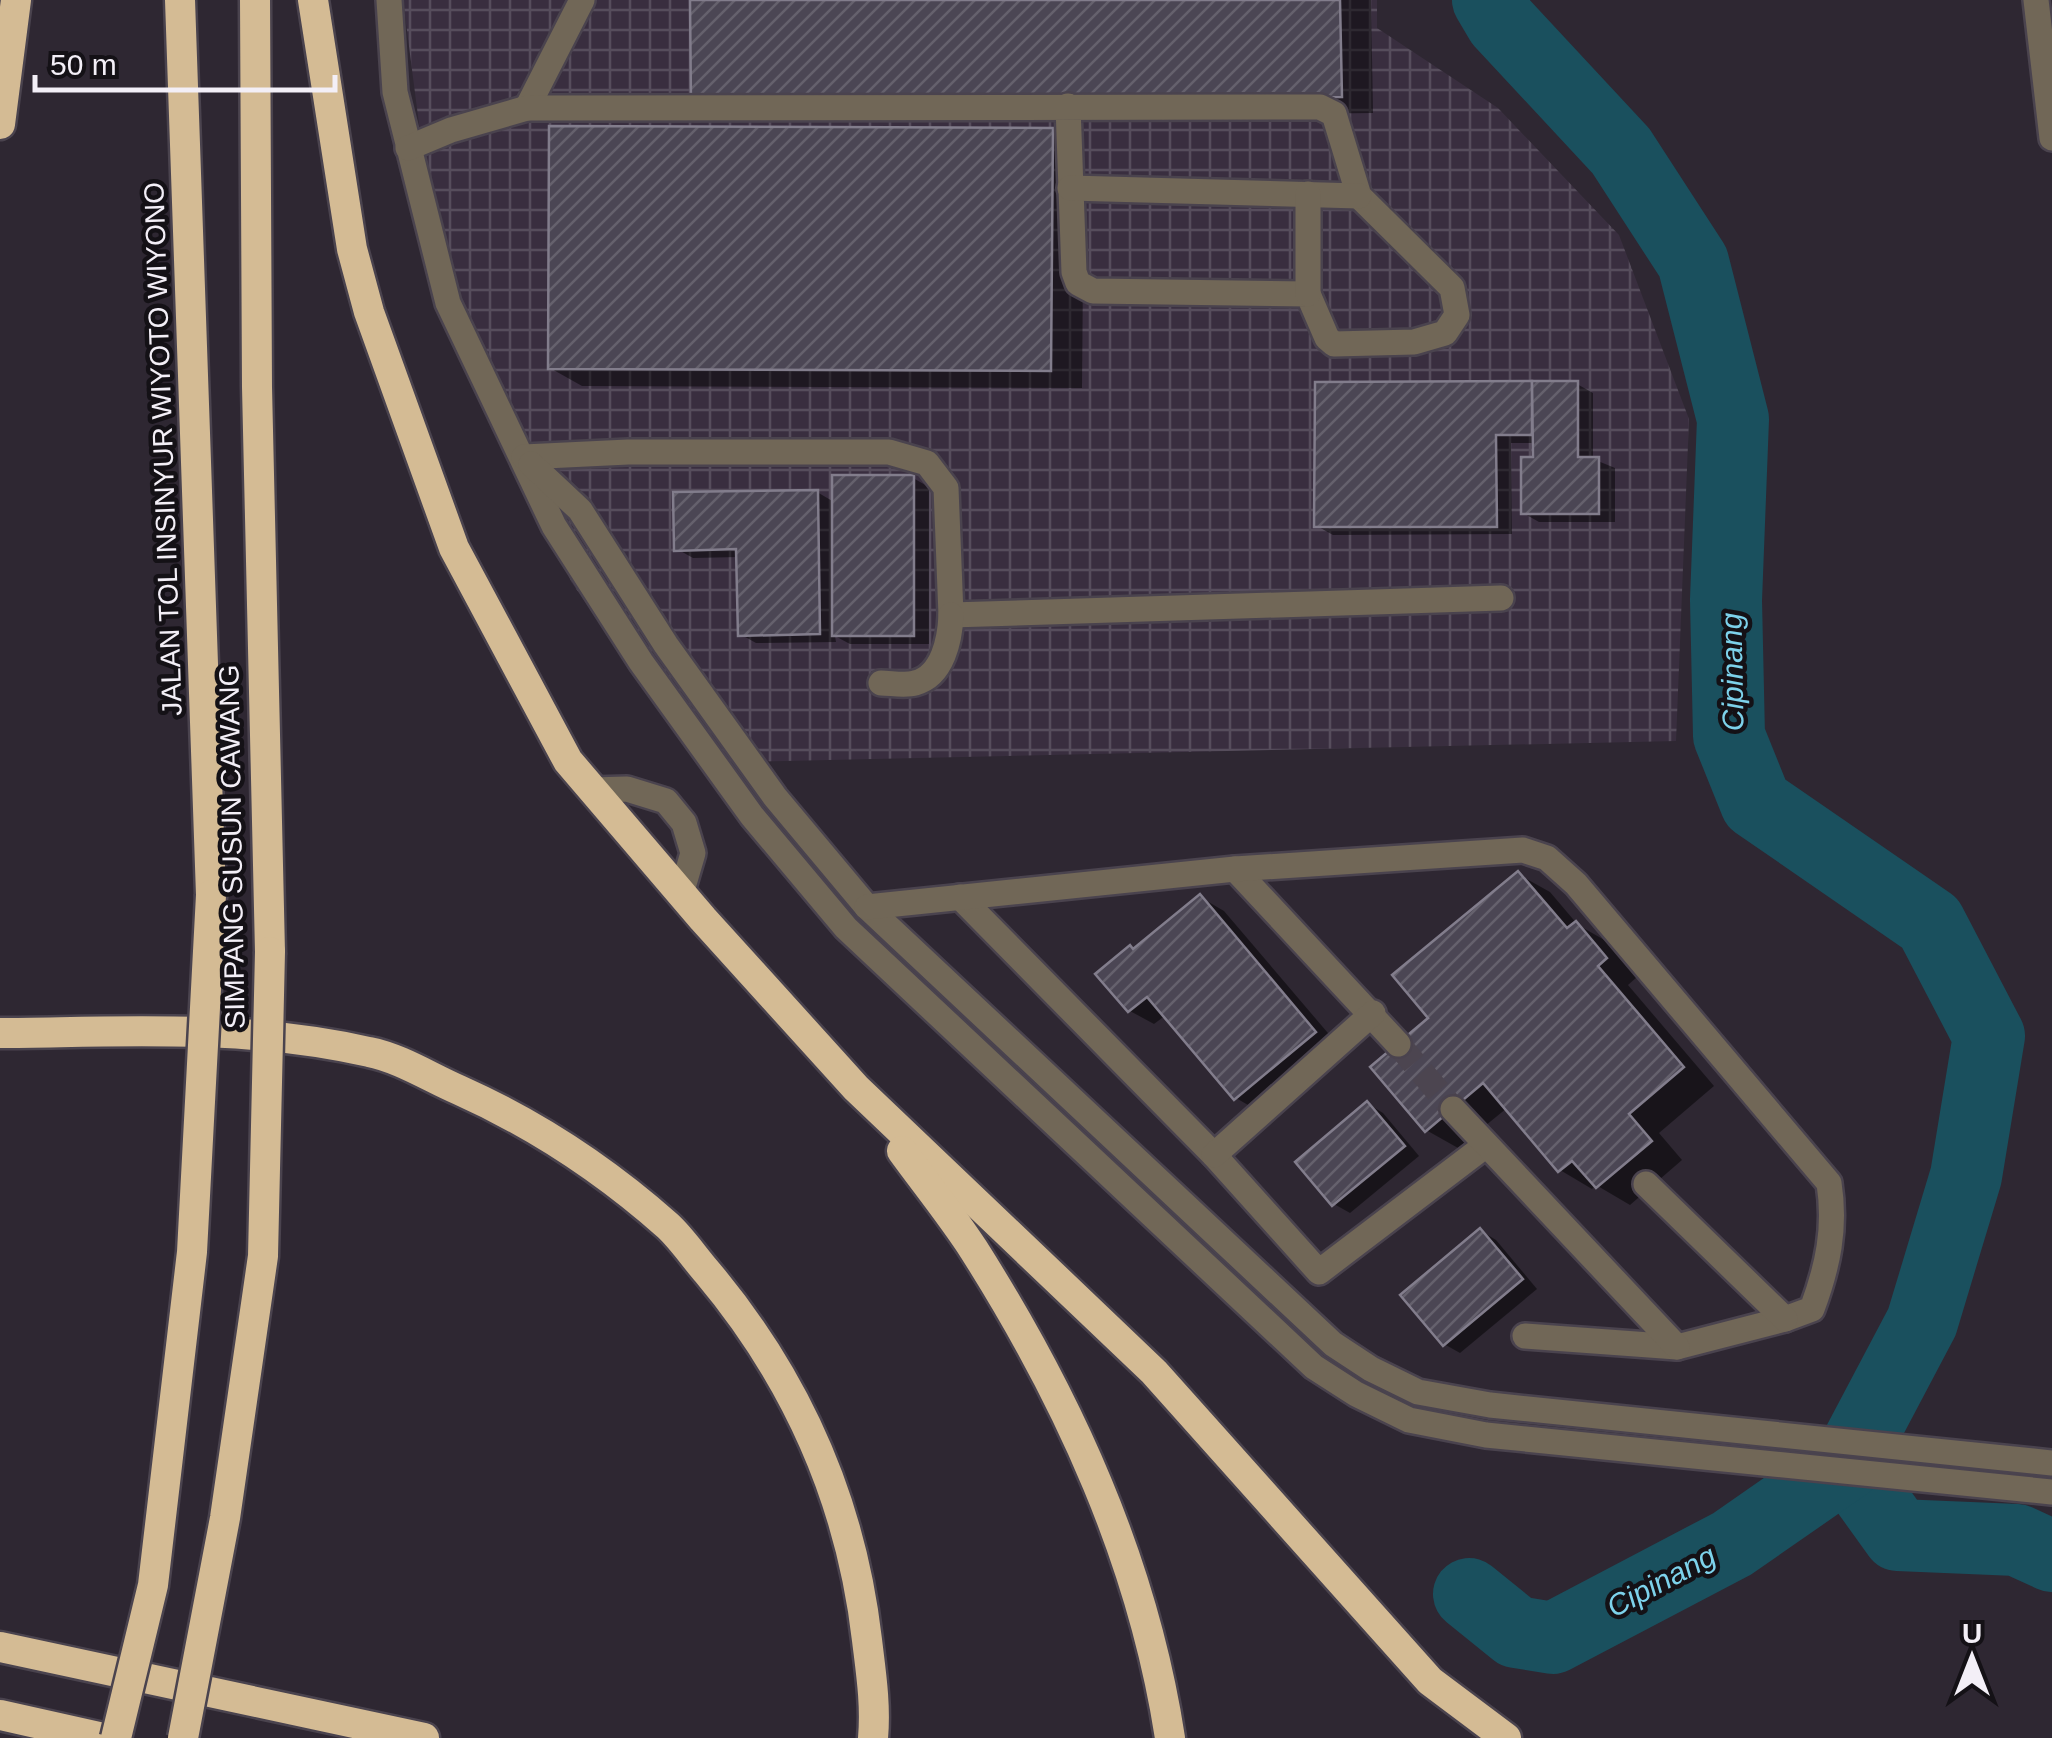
<svg xmlns="http://www.w3.org/2000/svg" width="2052" height="1738" font-family="Arial,sans-serif">
<style>
.industrial{fill:url(#industrial-grid)}
.shadow{fill:#0007}
.lines{fill:none;stroke-linecap:round;stroke-linejoin:round}
.river{stroke:#1a505e;stroke-width:72}
.building{fill:url(#building-hatch);stroke:#827d8c;stroke-width:2.5}
.minor-tunnel{stroke:#4c4550;stroke-width:25;stroke-dasharray:25 12;stroke-linecap:butt}
.minor-casing{stroke:#4a434e;stroke-width:30}
.highway-casing{stroke:#4a434e;stroke-width:35}
.minor{stroke:#716757;stroke-width:25}
.highway{stroke:#d4bb94;stroke-width:30}
.highway-bridge-casing{stroke:#4a434e;stroke-width:35;stroke-linecap:butt}
.highway-bridge{stroke:#d4bb94;stroke-width:30}
.labels{text-anchor:middle;dominant-baseline:central;stroke-width:9;stroke-linejoin:round;paint-order:stroke}
.street-label{font-size:28px;fill:#f3eff7;stroke:#141116}
.water-label{font-size:30px;font-style:italic;fill:#7dd2eb;stroke:#141116}
</style>
<defs>
<pattern id="industrial-grid" width="8" height="8" patternUnits="userSpaceOnUse" patternTransform="scale(2.5)"><rect width="8" height="8" fill="#392e3f"/><path d="M0 4h8M4 0v8" fill="none" stroke="#564d5c"/></pattern>
<pattern id="building-hatch" width="6" height="6" patternUnits="userSpaceOnUse" patternTransform="scale(2.5)"><rect width="6" height="6" fill="#4b4654"/><path d="M-1 1l2-2M0 6l6-6M5 7l2-2" fill="none" stroke="#65616d"/></pattern>
</defs>
<rect width="100%" height="100%" fill="#2e2732"/>
<polygon class="industrial" points="403,0 1377,0 1377,28 1498,108 1619,235 1689,419 1676,741 697,763 572,583 443,309"/>
<g class="shadow">
<polygon points="692,0 1371,0 1373,113 725,121 693,102"/>
<polygon points="1052,131 1084,149 1082,388 582,386 550,368"/>
<polygon points="1577,384 1593,393 1593,459 1615,468 1615,522 1539,522 1523,513 1535,459 1535,443 1511,443 1512,534 1333,535 1317,526 1318,385"/>
<polygon points="913,478 929,487 929,644 850,644 835,636 836,642 756,643 740,634 739,557 693,558 677,549 817,492 834,502"/>
<polygon points="1518,874 1550,892 1578,925 1608,942 1637,977 1628,985 1714,1086 1659,1133 1682,1160 1630,1205 1596,1185 1592,1189 1560,1170 1507,1108 1458,1148 1426,1130 1432,1019"/>
<polygon points="1200,897 1224,911 1339,1046 1260,1112 1236,1098 1166,1015 1154,1024 1130,1011 1135,951"/>
<polygon points="1368,1104 1383,1113 1419,1156 1350,1213 1334,1204"/>
<polygon points="1481,1231 1496,1240 1537,1289 1460,1353 1444,1344"/>
</g>
<g class="lines">
<g class="river">
<polyline points="1847,1464 1898,1535 2017,1540 2052,1556"/>
<polyline points="1469,1594 1516,1632 1553,1638 1732,1544 1847,1464 1922,1322 1966,1176 1989,1036 1930,923 1756,803 1729,736 1726,600 1733,419 1693,262 1621,151 1501,22 1488,0"/>
</g>
</g>
<g class="building">
<polygon points="690,0 1340,0 1342,97 691,104"/>
<polygon points="549,126 1053,128 1051,371 548,369"/>
<polygon points="1532,381 1532,435 1496,435 1497,527 1314,527 1315,382"/>
<polygon points="1532,381 1578,381 1578,457 1599,457 1599,514 1521,514 1521,457 1533,457"/>
<rect x="832" y="475" width="82" height="161"/>
<polygon points="818,490 820,634 738,636 736,549 674,551 673,492"/>
<polygon points="1518,871 1567,928 1576,921 1607,958 1598,966 1684,1067 1629,1114 1652,1141 1596,1188 1572,1161 1558,1172 1483,1083 1425,1132 1370,1067 1428,1018 1392,975"/>
<polygon points="1200,894 1316,1032 1234,1100 1147,997 1128,1012 1095,974 1130,945 1133,949"/>
<polygon points="1367,1101 1405,1146 1332,1206 1295,1162"/>
<polygon points="1480,1228 1523,1279 1443,1346 1400,1295"/>
</g>
<g class="lines">
<polyline class="minor-tunnel" points="1398,1044 1453,1109"/>
<g class="minor-casing">
<g id="minor">
<polyline points="389,0 395,92 448,303 554,526 641,662 752,816 846,928 1314,1367 1356,1394 1409,1420 1486,1435 2052,1492"/>
<polyline points="2036,0 2052,138"/>
<polyline points="527,108 582,0"/>
<polyline points="408,148 451,130 527,108 1320,107 1334,114 1359,196 1452,288 1457,315 1445,333 1414,342 1334,344 1327,338 1308,294 1093,291 1078,283 1074,272 1068,106"/>
<polyline points="1070,188 1359,196"/>
<polyline points="1308,194 1308,294"/>
<polyline points="524,457 628,452 889,452 927,463 946,488 951,615 1501,598"/>
<polyline points="531,464 580,510 666,645 775,797 867,907 1333,1344 1371,1369 1418,1392 1490,1405 2052,1463"/>
<path d="M881,683C891,683 905,686 915,683C943,676 950,639 951,615"/>
<polyline points="592,790 627,789 666,801 684,823 693,853 681,894"/>
<polyline points="1235,869 1398,1044"/>
<polyline points="960,897 1214,1155 1319,1272 1486,1145"/>
<path d="M867,907L1235,869L1523,850L1547,858L1576,884L1829,1183C1836,1228 1828,1266 1812,1309L1785,1319L1677,1347L1525,1336"/>
<polyline points="1453,1109 1677,1347"/>
<polyline points="1214,1155 1373,1013"/>
<polyline points="1646,1184 1785,1319"/>
</g>
</g>
<g class="highway-casing">
<g id="highway">
<polyline points="180,0 211,895"/>
<polyline points="255,0 257,387 270,952"/>
<polyline points="313,0 352,249 369,312 454,548 568,761 703,919 856,1088 1154,1372 1430,1681 1506,1738"/>
<polyline points="0,124 16,0"/>
<path d="M0,1033C123,1032 248,1024 369,1052C400,1058 431,1078 459,1090C535,1124 606,1171 668,1226C682,1239 694,1257 707,1272C797,1379 851,1501 867,1640C871,1673 876,1705 873,1738"/>
<path d="M902,1151C926,1184 952,1216 974,1250C1069,1400 1143,1562 1170,1738"/>
<polyline points="0,1647 424,1738"/>
<polyline points="0,1715 103,1738"/>
</g>
</g>
<use href="#minor" class="minor"/>
<use href="#highway" class="highway"/>
<g class="highway-bridge-casing">
<g id="highway-bridge">
<polyline points="116,1738 153,1585 192,1252 211,895"/>
<polyline points="183,1738 225,1518 263,1256 270,952"/>
</g>
</g>
<use href="#highway-bridge" class="highway-bridge"/>
</g>
<g class="labels">
<g class="street-label">
<text transform="translate(163 449) rotate(-92)">JALAN TOL INSINYUR WIYOTO WIYONO</text>
<text transform="translate(232 847) rotate(-91)">SIMPANG SUSUN CAWANG</text>
</g>
<g class="water-label">
<text transform="translate(1732 672) rotate(-91)">Cipinang</text>
<text transform="translate(1661 1581) rotate(-28)">Cipinang</text>
</g>
</g>
<g transform="translate(1972 1658)" stroke="#141116" stroke-width="8" paint-order="stroke">
<path d="M0-8L18 38L0 25L-18 38Z" fill="#f3eff7"/>
<text y="-15" font-size="28" font-weight="bold" text-anchor="middle" fill="#f3eff7">U</text>
</g>
<path d="M35 75v15h300v-15" fill="none" stroke="#f3eff7" stroke-width="5"/>
<text x="50" y="75" font-size="30" fill="#f3eff7" stroke="#141116" stroke-width="8" paint-order="stroke">50 m</text>
</svg>
